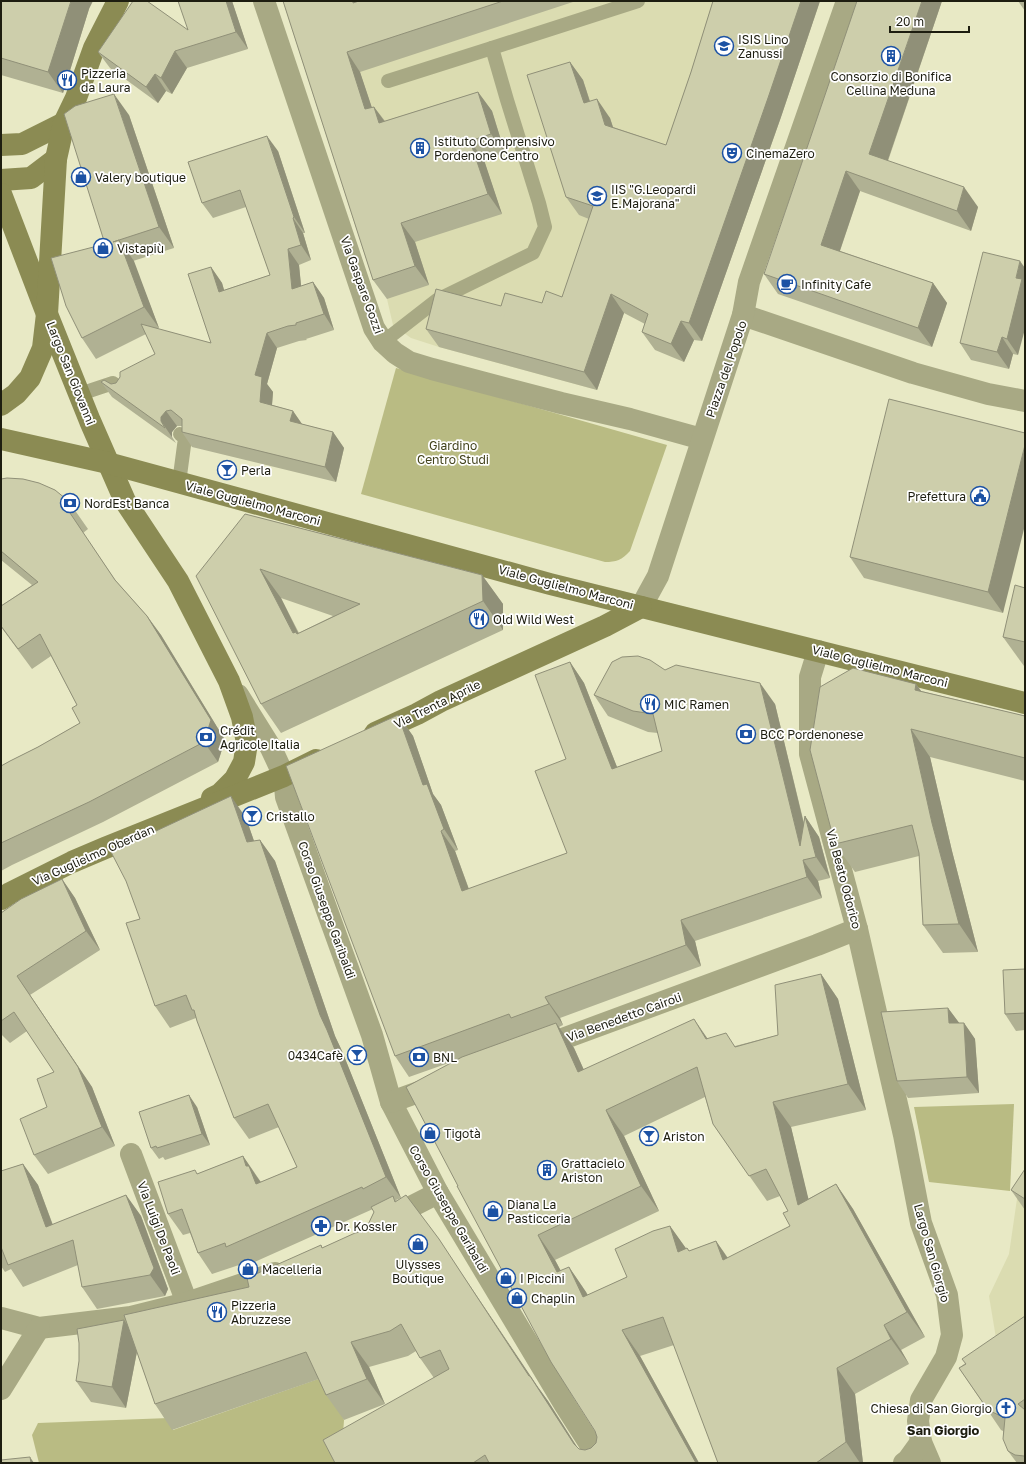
<svg xmlns="http://www.w3.org/2000/svg" width="1026" height="1464" font-family="'Golos Text',sans-serif">
<style>
.built{fill:#dbdcb1}
.green{fill:#b9bb83}
.lines{fill:none;stroke-linecap:round;stroke-linejoin:round}
.lane{stroke:#a8a984;stroke-width:14}
.street{stroke:#a8a984;stroke-width:22}
.secondary{stroke:#8b8b53;stroke-width:22}
.wall{fill:#b0b193;fill-rule:evenodd}
.shaded-wall{fill:#909078}
.building{fill:#cdceab;stroke:#909078;fill-rule:evenodd}
.labels{text-anchor:middle;dominant-baseline:central;stroke-width:3.5;stroke-linejoin:round;paint-order:stroke}
.poi-label{font-size:12px;fill:#1d1d10;stroke:#fff;text-anchor:start}
.street-label{font-size:12px;fill:#1d1d10;stroke:#fff}
.park-label{font-size:12px;fill:#43431c;stroke:#fff}
.neighbourhood-label{font-size:13px;font-weight:bold;fill:#1d1d10;stroke:#fff}
</style>
<rect width="100%" height="100%" fill="#e8e9c5"/>
<g class="built">
<polygon points="290,1 820,1 665,193 597,390 439,347 411,338 393,325 387,299"/>
<polygon points="1025,1179 1025,1345 1000,1362 989,1296 1009,1254 1018,1192"/>
</g>
<g class="green">
<path d="M396,368L667,445L630,551C622,560 616,562 605,562L361,494Z"/>
<polygon points="1014,1104 1010,1191 929,1182 914,1107"/>
<polygon points="324,1377 344,1420 341,1463 39,1463 32,1435 38,1423 169,1418 173,1430"/>
</g>
<g class="lines">
<g class="lane">
<polyline points="388,81 492,48"/>
<polyline points="383,342 437,300 533,253 545,227 539,203 507,100 492,48 638,1"/>
<polyline points="80,394 113,383 120,389"/>
<polyline points="179,483 185,438 180,434"/>
</g>
<g class="street">
<polyline points="264,1 374,328 383,342 395,353 409,362 432,369 561,403 630,419 702,439"/>
<polyline points="743,315 913,373 988,394 1025,401"/>
<polyline points="641,607 658,576 743,315 749,282 847,1"/>
<polyline points="818,651 810,677 810,754 857,929 904,1135 921,1223 947,1295 952,1335 946,1357 921,1400 918,1421 921,1442 930,1463"/>
<polyline points="238,695 271,748 284,776 286,797 372,1035 391,1102 438,1193 565,1405 602,1463"/>
<polyline points="538,1048 817,945 857,929"/>
<polyline points="391,1102 438,1085"/>
<polyline points="131,1154 187,1303"/>
<polyline points="387,1219 438,1193"/>
<polyline points="1,1318 39,1328 131,1317 187,1303 275,1273"/>
<polyline points="1,1389 39,1328"/>
<polyline points="904,1463 908,1460 921,1442"/>
</g>
<g class="secondary">
<polyline points="1,145 22,144 64,123"/>
<polyline points="1,180 31,178 56,159"/>
<polyline points="1,194 47,314 90,421 125,501 178,581 229,681 242,717 247,743 244,762 235,779 220,794 212,798"/>
<polyline points="1,405 16,394 30,378 43,348 47,314 56,159 64,123 76,98 94,48 118,1"/>
<polyline points="1,439 108,463 550,584 1025,703"/>
<polyline points="375,733 417,714 441,701 605,626 641,607"/>
<polyline points="1,899 10,893 72,862 105,848 284,776 316,760"/>
</g>
</g>
<g class="wall">
<polygon points="1,1 89,9 63,93 1,75"/>
<polygon points="232,1 248,49 187,68 172,94 166,91 158,103 110,68 98,52 188,30"/>
<polygon points="283,1 576,1 360,72 372,108 374,107 385,121 478,92 492,111 505,153 484,160 502,214 415,242 429,285 387,299 373,280"/>
<polygon points="713,1 820,1 781,117 702,341 694,340 684,362 655,350 642,332 645,324 624,313 597,390 439,347 426,329 501,306 542,303 562,297 589,219 579,215 566,197 570,62 583,80 590,101 610,118 613,127 666,145 691,72"/>
<polygon points="942,1 888,161 978,207 971,231 860,191 840,251 933,283 947,303 932,347 778,294 764,274"/>
<polygon points="1018,1 1025,1 1025,11"/>
<polygon points="129,115 174,248 133,261 159,328 157,329 211,343 211,267 222,283 224,290 270,275 246,207 213,218 202,203 278,151 305,233 303,233 311,260 299,265 301,286 313,282 324,298 334,330 306,339 307,340 299,341 277,348 267,384 273,392 272,405 293,411 302,424 333,432 344,448 336,482 192,447 182,432 182,426 177,426 172,432 172,437 176,443 112,397 101,382 111,384 116,383 155,354 146,334 96,359 82,338 105,244"/>
<polygon points="1025,268 1018,355 1013,354 1009,369 971,360 960,343"/>
<polygon points="1025,433 1003,613 864,578 850,557"/>
<polygon points="1,479 74,509 88,529 83,533 116,581 147,616 161,635 225,740 218,762 103,822 12,865 1,871 1,766 38,747 80,723 77,705 51,656 32,669 1,627 1,606 32,585 1,560"/>
<path d="M245,514L482,575L503,604V630L281,733L261,704ZM281,598L333,616L299,633Z"/>
<polygon points="1025,588 1025,666 1024,666 1003,637"/>
<path d="M570,662L584,683L617,767L662,751L658,733L648,732L608,716L594,695L665,670L775,704L804,823L805,816L819,837L830,878L818,881L822,898L695,941L701,966L560,1018L563,1025L559,1027L574,1048L584,1070L708,1039L735,1046L778,1035L821,974L838,999L866,1110L791,1127L808,1199L836,1184L853,1209L925,1337L901,1350L909,1364L855,1394L863,1463H718L674,1345L640,1356L699,1463H335L434,1378L420,1358L416,1351L408,1356L369,1367L385,1404L344,1420L326,1395L319,1379L172,1430L155,1404L137,1352L126,1408L91,1402L76,1381L124,1320L127,1324L249,1287L321,1245L322,1248L365,1231L374,1212L373,1209L241,1268L239,1265L212,1274L198,1253L190,1233L183,1235L168,1214L197,1174L243,1156L261,1182L297,1167L279,1127L249,1139L234,1118L196,1018L170,1028L155,1006L140,919L246,818L254,841L260,840L275,861L335,1036L342,1051L401,1198L396,1200L456,1265L530,1376L548,1401L578,1448L579,1449L585,1450L591,1448L596,1443L597,1437L595,1431L458,1186L460,1059L409,1077L395,1056L398,715L413,736L433,794L441,805L458,850L455,851L469,889L567,853L566,759ZM705,1097L713,1124L767,1201L780,1196L788,1211L790,1226L728,1258L716,1241L689,1251L687,1248L686,1249L670,1226L627,1277L588,1295L569,1267L561,1271L555,1260L659,1211L624,1136Z"/>
<polygon points="916,684 921,691 1025,716 1025,781 930,757 952,851 978,952 943,953 923,925 919,856 855,872 835,844"/>
<polygon points="62,879 75,898 100,950 30,995 92,1087 115,1146 48,1174 34,1155 47,1107 54,1072 27,1031 10,1043 1,1034 1,913"/>
<polygon points="1025,969 1025,1030 1016,1031 1005,1014"/>
<polygon points="948,1008 959,1023 964,1023 975,1039 979,1093 908,1098 897,1081"/>
<polygon points="197,1107 210,1145 165,1160 163,1157 159,1159 151,1148"/>
<polygon points="23,1164 38,1185 53,1225 126,1195 141,1216 168,1289 165,1296 97,1309 82,1287 78,1265 23,1287 11,1269 5,1272 1,1266 1,1171"/>
<polygon points="1025,1169 1025,1210 1011,1190"/>
<polygon points="1025,1316 1025,1463 1017,1463 1008,1451 1003,1431 1001,1430 959,1368"/>
</g>
<g class="shaded-wall">
<polygon points="71,1 93,1 89,9 63,93 48,72"/>
<polygon points="226,1 232,1 248,49 236,32"/>
<polygon points="801,1 820,1 781,117 702,341 689,323"/>
<polygon points="922,1 942,1 883,174 869,154"/>
<polygon points="175,51 187,68 172,94 161,78"/>
<polygon points="347,52 360,72 379,129 365,109"/>
<polygon points="570,62 583,80 596,121 584,103"/>
<polygon points="155,74 166,91 158,103 146,87"/>
<polygon points="478,92 492,111 505,153 491,134"/>
<polygon points="114,94 129,115 174,248 159,227"/>
<polygon points="597,99 610,118 618,143 605,125"/>
<polygon points="374,107 388,126 379,123"/>
<polygon points="267,136 278,151 305,233 294,217"/>
<polygon points="470,141 484,160 502,214 488,194"/>
<polygon points="846,171 860,191 835,265 821,245"/>
<polygon points="964,187 978,207 971,231 957,211"/>
<polygon points="293,218 303,233 311,260 301,245"/>
<polygon points="401,223 415,242 429,285 415,266"/>
<polygon points="119,240 134,261 159,328 144,307"/>
<polygon points="288,249 299,265 303,305 292,289"/>
<polygon points="1020,261 1025,268 1025,329 1018,355 1007,339 1016,278"/>
<polygon points="211,267 222,283 229,307 219,292"/>
<polygon points="313,282 324,298 334,330 324,314"/>
<polygon points="933,283 947,303 932,347 918,328"/>
<polygon points="611,294 624,313 597,390 584,372"/>
<polygon points="681,321 694,340 684,362 671,344"/>
<polygon points="267,333 277,348 267,384 273,392 271,417 260,402 255,375"/>
<polygon points="1002,337 1013,354 1009,369 997,352"/>
<polygon points="166,411 177,426 172,432 172,437 176,443 161,421 161,417"/>
<polygon points="293,411 304,427 290,421"/>
<polygon points="333,432 344,448 336,482 325,467"/>
<polygon points="1025,445 1025,525 1003,613 988,592"/>
<polygon points="260,569 281,598 303,643 293,633"/>
<polygon points="482,575 503,604 503,630 483,601"/>
<polygon points="147,616 161,635 225,740 218,762 204,742"/>
<polygon points="570,662 584,683 626,790 612,769"/>
<polygon points="760,683 775,704 812,858 800,846"/>
<polygon points="916,684 936,712 915,690"/>
<polygon points="398,715 413,736 433,794 441,805 458,850 444,829 423,785"/>
<polygon points="911,729 930,757 952,851 978,952 959,924 932,823"/>
<polygon points="231,796 246,818 262,864 247,842"/>
<polygon points="805,816 819,837 830,878 816,857"/>
<polygon points="441,831 455,851 477,912 462,891"/>
<polygon points="260,840 275,861 335,1036 342,1051 401,1198 386,1177 320,1015"/>
<polygon points="803,860 818,881 822,898 807,877"/>
<polygon points="62,879 75,898 100,950 86,931"/>
<polygon points="681,920 695,941 701,966 686,945"/>
<polygon points="821,974 838,999 866,1110 848,1084"/>
<polygon points="17,976 92,1087 115,1146 102,1127"/>
<polygon points="545,997 560,1018 563,1025 549,1004"/>
<polygon points="948,1008 960,1024 949,1023"/>
<polygon points="694,1019 712,1045 706,1039"/>
<polygon points="556,1023 574,1048 596,1097 578,1072"/>
<polygon points="964,1023 975,1039 979,1093 967,1077"/>
<polygon points="189,1095 197,1107 210,1145 202,1134"/>
<polygon points="773,1102 791,1127 816,1230 798,1205"/>
<polygon points="606,1110 624,1136 659,1211 641,1186"/>
<polygon points="243,1156 257,1177 264,1187 256,1184 246,1166"/>
<polygon points="23,1164 38,1185 60,1245 46,1227"/>
<polygon points="836,1184 853,1209 925,1337 907,1312"/>
<polygon points="126,1195 141,1216 168,1289 165,1296 150,1275"/>
<polygon points="670,1226 688,1251 678,1252"/>
<polygon points="538,1235 555,1260 575,1298 557,1272"/>
<polygon points="439,1239 456,1265 538,1387 530,1376 548,1401 587,1463 574,1444"/>
<polygon points="716,1241 733,1266 723,1260"/>
<polygon points="569,1267 586,1292 601,1323 583,1297"/>
<polygon points="124,1320 139,1341 126,1408 112,1387"/>
<polygon points="884,1325 901,1350 909,1364 891,1339"/>
<polygon points="622,1330 640,1356 699,1463 696,1463"/>
<polygon points="351,1342 369,1367 385,1404 367,1379"/>
<polygon points="837,1368 855,1394 863,1463 860,1463 846,1442"/>
<polygon points="30,1457 34,1463 31,1463"/>
</g>
<g class="building">
<polygon points="1,1 71,1 48,72 1,58"/>
<polygon points="133,1 147,1 188,30 178,1 226,1 236,32 175,51 161,78 155,74 146,87 98,52"/>
<polygon points="283,1 353,1 353,3 359,1 503,1 347,52 365,109 374,107 379,123 478,92 491,134 470,141 488,194 401,223 415,266 373,280"/>
<polygon points="713,1 801,1 768,98 689,323 681,321 671,344 642,332 648,314 611,294 584,372 426,329 436,289 501,306 505,293 542,303 546,291 562,297 593,206 566,197 527,75 570,62 584,103 597,99 605,125 666,145 691,72"/>
<polygon points="857,1 922,1 869,154 964,187 957,211 846,171 821,245 933,283 918,328 764,274"/>
<polygon points="114,94 159,227 113,242 119,240 144,307 82,338 66,306 51,258 105,244 64,114 75,106"/>
<polygon points="267,136 294,217 293,218 301,245 288,249 292,289 313,282 324,314 296,323 296,325 288,326 267,333 255,375 262,377 260,402 293,411 290,421 333,432 325,467 182,432 182,419 171,410 166,411 161,417 161,421 165,428 101,382 104,380 111,384 116,383 120,377 120,372 155,354 141,324 211,343 188,274 211,267 219,292 270,275 240,190 202,203 188,162"/>
<polygon points="983,252 1020,261 1016,278 1022,279 1007,339 1002,337 997,352 960,343"/>
<polygon points="889,399 1025,433 1025,445 988,592 850,557"/>
<polygon points="7,478 23,479 39,483 55,490 66,499 74,509 70,513 115,580 147,616 211,720 204,742 89,802 1,843 1,766 10,761 38,747 80,723 72,708 77,705 40,634 18,649 1,626 1,606 38,582 1,551 1,479"/>
<path d="M245,514L482,575L483,601L261,704L196,576ZM260,569L360,604L297,634L296,632L293,633Z"/>
<polygon points="1015,585 1025,588 1025,642 1003,637"/>
<polygon points="638,656 650,660 665,670 676,665 760,683 800,846 805,816 816,857 803,860 807,877 681,920 686,945 545,997 549,1004 511,1018 509,1014 395,1056 286,766 398,715 423,785 427,784 444,829 441,831 462,891 567,853 535,771 566,759 535,675 570,662 612,769 662,751 653,714 633,711 594,695 612,662 622,657"/>
<polygon points="853,668 916,684 915,690 1025,716 1025,758 911,729 932,823 959,924 923,925 919,853 912,825 835,844 810,750 820,687"/>
<polygon points="231,796 247,842 260,840 320,1015 327,1030 386,1177 363,1189 362,1187 226,1247 225,1243 198,1253 182,1209 168,1214 158,1182 195,1170 197,1174 243,1156 246,1166 249,1166 256,1184 297,1167 268,1104 234,1118 197,1021 194,1010 192,1010 186,995 155,1006 126,923 140,919 126,881 111,852"/>
<polygon points="62,879 86,931 17,976 78,1067 102,1127 34,1155 20,1119 47,1107 37,1079 54,1072 14,1012 1,1021 1,913 21,899"/>
<polygon points="1025,969 1025,1013 1005,1014 1003,970"/>
<path d="M821,974L848,1084L773,1102L798,1205L836,1184L907,1312L884,1325L891,1339L837,1368L846,1442L816,1463H718L663,1317L622,1330L696,1463H489L485,1455L473,1463H335L323,1440L449,1369L440,1350L420,1358L401,1324L390,1331L351,1342L367,1379L326,1395L306,1352L155,1404L124,1315L249,1287L247,1278L321,1245L322,1248L355,1233L365,1231L374,1212L371,1207L393,1196L395,1202L406,1195L439,1239L529,1376H530L574,1444L579,1449L585,1450L591,1448L596,1443L597,1437L595,1431L551,1362L457,1186H458L406,1087L462,1057L556,1023L578,1072L694,1019L706,1039L726,1033L735,1047L778,1035L775,985ZM697,1067L713,1124L749,1176L766,1169L788,1211L783,1213L790,1226L723,1260L716,1241L689,1251L687,1248L678,1252L670,1226L653,1231L615,1249L627,1277L583,1297L569,1267L557,1272L538,1235L641,1186L606,1110Z"/>
<polygon points="948,1008 949,1023 964,1023 967,1077 897,1081 881,1012"/>
<polygon points="189,1095 202,1134 157,1148 156,1146 151,1148 139,1112"/>
<polygon points="23,1164 46,1227 126,1195 154,1268 150,1275 82,1287 73,1240 8,1265 1,1247 1,1171"/>
<polygon points="1025,1169 1025,1199 1011,1190"/>
<polygon points="1025,1316 1025,1399 1018,1404 1025,1410 1025,1456 1024,1456 1015,1455 1008,1451 1003,1439 1005,1418 988,1410 959,1368 966,1364 962,1359"/>
<polygon points="124,1320 112,1387 76,1381 79,1361 79,1343 77,1329"/>
<polygon points="30,1457 31,1463 1,1463 1,1460"/>
</g>
<defs>
<g id="school-ring" transform="scale(1)"><circle r="9.5" fill="#fff" stroke="#1c52a4" stroke-width="1.5"/><path d="M0-5L7-2L0 1L-7-2ZM-4 1L0 2.5L4 1V4Q0 6-4 4Z" fill="#1c52a4"/></g>
<g id="building-ring" transform="scale(1)"><circle r="9.5" fill="#fff" stroke="#1c52a4" stroke-width="1.5"/><path d="M-4-6H4V6H1V3H-1V6H-4ZM-2.5-4.3h1.7v1.8h-1.7ZM.8-4.3h1.7v1.8H.8ZM-2.5-1h1.7V.8h-1.7ZM.8-1h1.7V.8H.8Z" fill="#1c52a4"/></g>
<g id="restaurant-ring" transform="scale(1)"><circle r="9.5" fill="#fff" stroke="#1c52a4" stroke-width="1.5"/><path d="M-5-6h1v4h1v-4h1v4h1v-4h1v5L-1.5 .5V6h-2V.5L-5-1ZM5-6V6H3V1.5H1.5Q1.5-4 5-6Z" fill="#1c52a4"/></g>
<g id="theatre-ring" transform="scale(1)"><circle r="9.5" fill="#fff" stroke="#1c52a4" stroke-width="1.5"/><path d="M-5-5.5Q0-4 5-5.5V0Q5 5 0 6Q-5 5-5 0ZM-3.3-2.5H-1v1.5H-3.3ZM1-2.5H3.3v1.5H1ZM-2.8 1Q0 5.5 2.8 1Z" fill="#1c52a4"/></g>
<g id="shop-ring" transform="scale(1)"><circle r="9.5" fill="#fff" stroke="#1c52a4" stroke-width="1.5"/><path d="M-5-2.5h2.3a2.7 3.5 0 0 1 5.4 0H5L5.5 6h-11ZM-1.5-2.5h3a1.5 2.3 0 0 0-3 0Z" fill="#1c52a4"/></g>
<g id="cafe-ring" transform="scale(1)"><circle r="9.5" fill="#fff" stroke="#1c52a4" stroke-width="1.5"/><path d="M-5.5-4.5H6V0H3Q3 3.5 0 3.5H-2.5Q-5.5 3.5-5.5 0ZM3-3.2v2h1.7v-2ZM-6 4.5H4V6H-6Z" fill="#1c52a4"/></g>
<g id="bar-ring" transform="scale(1)"><circle r="9.5" fill="#fff" stroke="#1c52a4" stroke-width="1.5"/><path d="M-6-5H6L.8 .8V4.5H3.5V6h-7V4.5H-.8V.8Z" fill="#1c52a4"/></g>
<g id="civic-ring" transform="scale(1)"><circle r="9.5" fill="#fff" stroke="#1c52a4" stroke-width="1.5"/><path d="M-.6-6.5H3V-4.5H.6V-3L4-1V1h2V6H-6V1h2V-1L-.6-3ZM-1.2 2.5V6h2.4V2.5Z" fill="#1c52a4"/></g>
<g id="bank-ring" transform="scale(1)"><circle r="9.5" fill="#fff" stroke="#1c52a4" stroke-width="1.5"/><path d="M-6-4H6V4H-6ZM0-2.3a2.3 2.3 0 1 0 0 4.6a2.3 2.3 0 1 0 0-4.6Z" fill="#1c52a4"/></g>
<g id="pharmacy-ring" transform="scale(1)"><circle r="9.5" fill="#fff" stroke="#1c52a4" stroke-width="1.5"/><path d="M-2-6h4v4h4v4h-4v4h-4v-4h-4v-4h4Z" fill="#1c52a4"/></g>
<g id="church-ring" transform="scale(1)"><circle r="9.5" fill="#fff" stroke="#1c52a4" stroke-width="1.5"/><path d="M-1.2-6h2.4v3.5h3.3v2.4h-3.3V6h-2.4V-.1h-3.3v-2.4h3.3Z" fill="#1c52a4"/></g>
</defs>
<g fill-rule="evenodd">
<use href="#school-ring" x="724" y="46"/>
<use href="#building-ring" x="891" y="56"/>
<use href="#restaurant-ring" x="67" y="80"/>
<use href="#building-ring" x="420" y="148"/>
<use href="#theatre-ring" x="732" y="153"/>
<use href="#shop-ring" x="81" y="177"/>
<use href="#school-ring" x="597" y="196"/>
<use href="#shop-ring" x="103" y="248"/>
<use href="#cafe-ring" x="787" y="284"/>
<use href="#bar-ring" x="227" y="470"/>
<use href="#civic-ring" x="980" y="496"/>
<use href="#bank-ring" x="70" y="503"/>
<use href="#restaurant-ring" x="479" y="619"/>
<use href="#restaurant-ring" x="650" y="704"/>
<use href="#bank-ring" x="746" y="734"/>
<use href="#bank-ring" x="206" y="737"/>
<use href="#bar-ring" x="252" y="816"/>
<use href="#bar-ring" x="357" y="1055"/>
<use href="#bank-ring" x="419" y="1057"/>
<use href="#shop-ring" x="430" y="1133"/>
<use href="#bar-ring" x="649" y="1136"/>
<use href="#building-ring" x="547" y="1170"/>
<use href="#shop-ring" x="493" y="1211"/>
<use href="#pharmacy-ring" x="321" y="1226"/>
<use href="#shop-ring" x="418" y="1244"/>
<use href="#shop-ring" x="248" y="1269"/>
<use href="#shop-ring" x="506" y="1278"/>
<use href="#shop-ring" x="517" y="1298"/>
<use href="#restaurant-ring" x="217" y="1312"/>
<use href="#church-ring" x="1006" y="1408"/>
</g>
<g class="labels">
<g class="poi-label">
<text x="738" y="39">ISIS Lino<tspan x="738" dy="14">Zanussi</tspan></text>
<text x="81" y="73">Pizzeria<tspan x="81" dy="14">da Laura</tspan></text>
<text x="891" y="76" text-anchor="middle">Consorzio di Bonifica<tspan x="891" dy="14">Cellina Meduna</tspan></text>
<text x="434" y="141">Istituto Comprensivo<tspan x="434" dy="14">Pordenone Centro</tspan></text>
<text x="746" y="153">CinemaZero</text>
<text x="95" y="177">Valery boutique</text>
<text x="611" y="189">IIS "G.Leopardi<tspan x="611" dy="14">E.Majorana"</tspan></text>
<text x="117" y="248">Vistapiù</text>
<text x="801" y="284">Infinity Cafe</text>
<text x="241" y="470">Perla</text>
<text x="966" y="496" text-anchor="end">Prefettura</text>
<text x="84" y="503">NordEst Banca</text>
<text x="493" y="619">Old Wild West</text>
<text x="664" y="704">MIC Ramen</text>
<text x="220" y="730">Crédit<tspan x="220" dy="14">Agricole Italia</tspan></text>
<text x="760" y="734">BCC Pordenonese</text>
<text x="266" y="816">Cristallo</text>
<text x="343" y="1055" text-anchor="end">0434Cafè</text>
<text x="433" y="1057">BNL</text>
<text x="444" y="1133">Tigotà</text>
<text x="663" y="1136">Ariston</text>
<text x="561" y="1163">Grattacielo<tspan x="561" dy="14">Ariston</tspan></text>
<text x="507" y="1204">Diana La<tspan x="507" dy="14">Pasticceria</tspan></text>
<text x="335" y="1226">Dr. Kossler</text>
<text x="418" y="1264" text-anchor="middle">Ulysses<tspan x="418" dy="14">Boutique</tspan></text>
<text x="262" y="1269">Macelleria</text>
<text x="520" y="1278">I Piccini</text>
<text x="531" y="1298">Chaplin</text>
<text x="231" y="1305">Pizzeria<tspan x="231" dy="14">Abruzzese</tspan></text>
<text x="992" y="1408" text-anchor="end">Chiesa di San Giorgio</text>
</g>
<g class="street-label">
<text transform="translate(362 285) rotate(70)">Via Gaspare Gozzi</text>
<text transform="translate(726 369) rotate(-71)">Piazza del Popolo</text>
<text transform="translate(71 373) rotate(68)">Largo San Giovanni</text>
<text transform="translate(253 503) rotate(15)">Viale Guglielmo Marconi</text>
<text transform="translate(566 587) rotate(15)">Viale Guglielmo Marconi</text>
<text transform="translate(880 666) rotate(14)">Viale Guglielmo Marconi</text>
<text transform="translate(437 704) rotate(-26)">Via Trenta Aprile</text>
<text transform="translate(93 855) rotate(-24)">Via Guglielmo Oberdan</text>
<text transform="translate(844 879) rotate(75)">Via Beato Odorico</text>
<text transform="translate(327 910) rotate(70)">Corso Giuseppe Garibaldi</text>
<text transform="translate(624 1017) rotate(-20)">Via Benedetto Cairoli</text>
<text transform="translate(449 1209) rotate(60)">Corso Giuseppe Garibaldi</text>
<text transform="translate(159 1228) rotate(69)">Via Luigi De Paoli</text>
<text transform="translate(932 1253) rotate(74)">Largo San Giorgio</text>
</g>
<g class="park-label">
<text x="453" y="445">Giardino<tspan x="453" dy="14">Centro Studi</tspan></text>
</g>
<g class="neighbourhood-label">
<text x="943" y="1430">San Giorgio</text>
</g>
</g>
<rect width="1026" height="1464" fill="none" stroke="#1d1d10" stroke-width="4"/>
<path d="M890 26v6h79v-6" fill="none" stroke="#1d1d10" stroke-width="2"/>
<text x="896" y="26" font-size="12" fill="#1d1d10" stroke="#ffffff" stroke-width="3" paint-order="stroke">20 m</text>
</svg>
